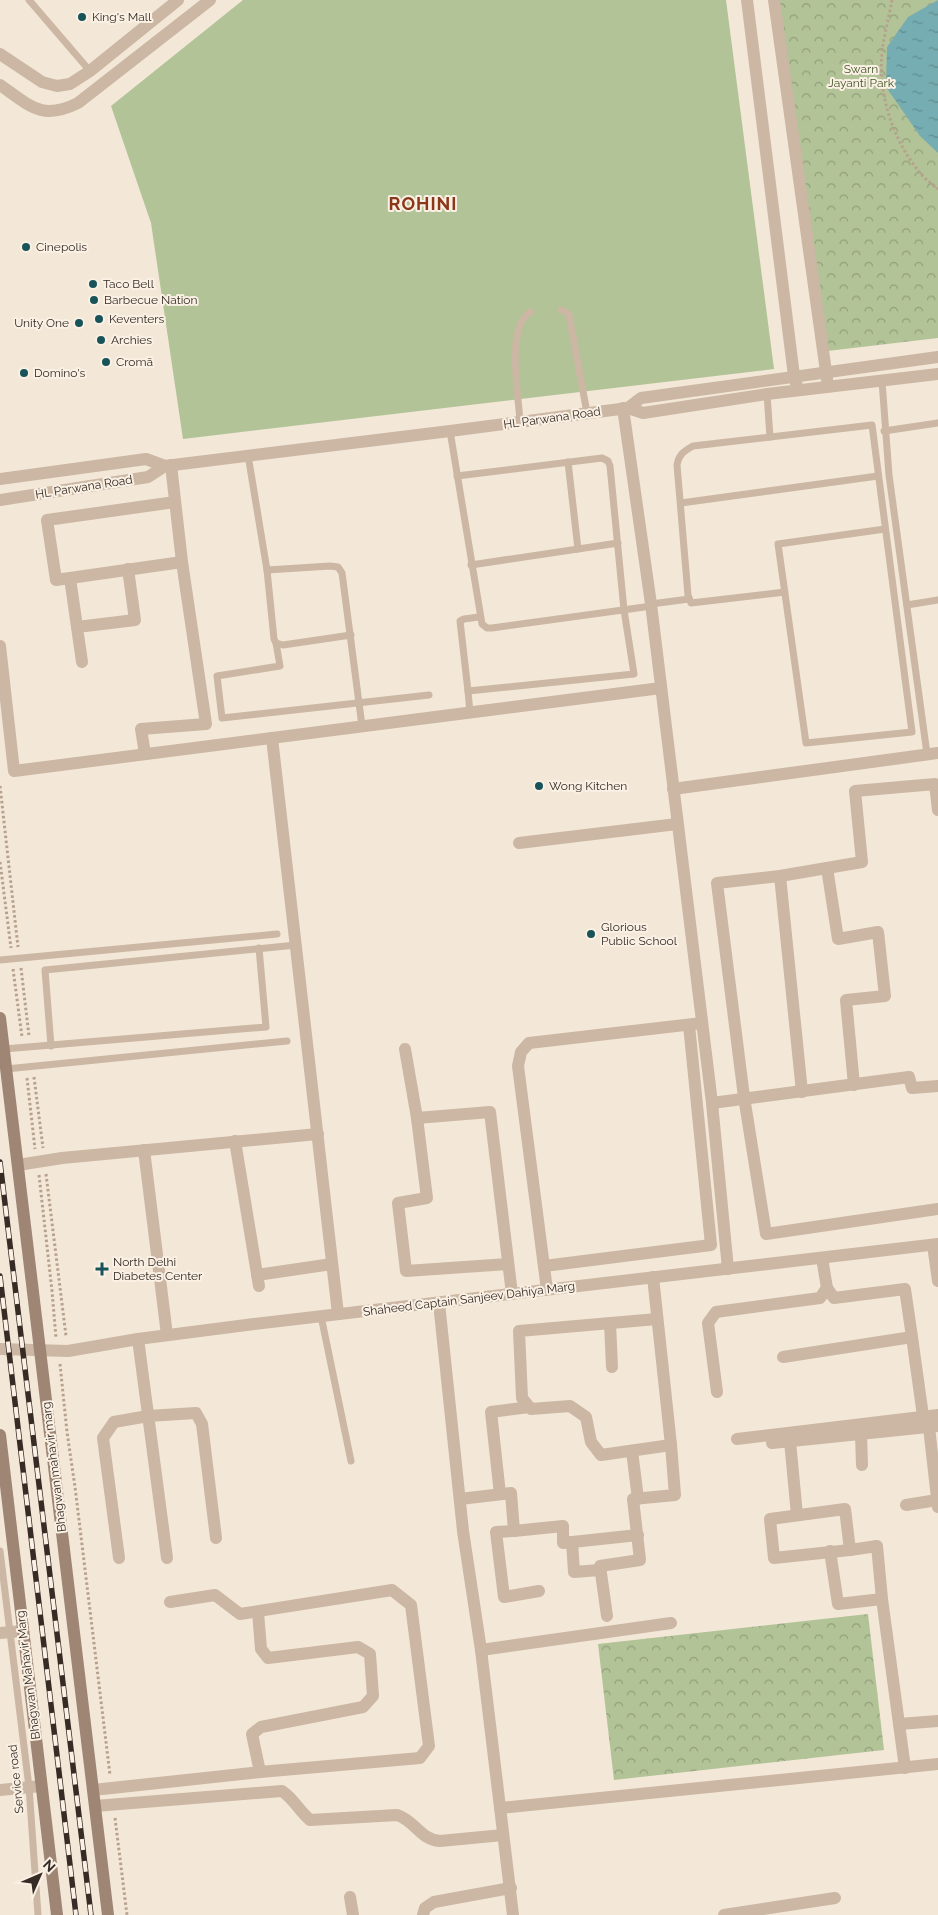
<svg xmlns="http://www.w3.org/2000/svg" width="938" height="1915" font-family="Raleway,sans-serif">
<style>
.grass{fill:#b2c397}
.forest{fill:url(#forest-crowns)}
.water{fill:url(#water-ripples)}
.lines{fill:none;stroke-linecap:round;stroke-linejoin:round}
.path{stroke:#b7a18d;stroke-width:3;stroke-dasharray:2.5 2.5;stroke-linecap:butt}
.service{stroke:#cbb7a3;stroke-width:7}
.minor{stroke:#cbb7a3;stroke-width:12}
.tertiary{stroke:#cbb7a3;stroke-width:12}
.secondary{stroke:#9f8574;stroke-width:12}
.rail-casing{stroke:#362b25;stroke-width:5.5}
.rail{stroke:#faf1e4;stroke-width:4;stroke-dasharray:11;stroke-linecap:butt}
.poi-dot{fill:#18535a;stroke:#faf1e4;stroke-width:2}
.labels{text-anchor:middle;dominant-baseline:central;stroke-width:4;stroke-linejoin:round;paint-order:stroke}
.poi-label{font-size:12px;fill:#362b25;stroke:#faf1e4;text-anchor:start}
.park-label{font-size:12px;fill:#435628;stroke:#faf1e4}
.street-label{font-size:12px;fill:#362b25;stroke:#faf1e4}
.district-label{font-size:18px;font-weight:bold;letter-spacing:1px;fill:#8a3819;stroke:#faf1e4}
</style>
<defs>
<pattern id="forest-crowns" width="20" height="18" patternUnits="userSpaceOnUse" patternTransform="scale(1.25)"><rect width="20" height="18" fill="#b2c397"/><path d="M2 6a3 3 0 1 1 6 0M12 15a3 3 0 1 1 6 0" fill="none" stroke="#929f7b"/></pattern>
<pattern id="water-ripples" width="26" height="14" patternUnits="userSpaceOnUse" patternTransform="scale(1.25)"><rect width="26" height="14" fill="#75adb2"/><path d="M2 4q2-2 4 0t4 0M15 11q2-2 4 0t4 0" fill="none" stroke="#618d91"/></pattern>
</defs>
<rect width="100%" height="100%" fill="#f3e7d7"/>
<polygon class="grass" points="243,0 726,0 774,369 183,439 151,223 111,106"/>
<g class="forest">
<polygon points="774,0 938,0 938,338 819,352"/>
<polygon points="868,1614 884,1750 614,1780 598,1644"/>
</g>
<polygon class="water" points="938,0 938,153 920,136 886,87 887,47 908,17"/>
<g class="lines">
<g class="path">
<path d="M892,0C889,17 884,35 882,53C878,95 893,141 921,174C925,179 932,184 938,189"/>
<polyline points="0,786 18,947"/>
<polyline points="0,862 11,948"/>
<polyline points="21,968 29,1036"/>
<polyline points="13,969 22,1037"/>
<polyline points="34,1077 43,1148"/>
<polyline points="27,1078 35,1149"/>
<polyline points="46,1174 66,1336"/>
<polyline points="39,1175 52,1291 56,1338"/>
<polyline points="60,1364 67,1432 75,1487 110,1775"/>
<polyline points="115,1818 127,1915"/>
</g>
<g class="service">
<polyline points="29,0 90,71"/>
<polyline points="561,310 566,312 569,315 587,413"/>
<polyline points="882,381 889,475 927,754"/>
<polyline points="767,394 770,437"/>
<path d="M520,422C519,398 505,324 531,312"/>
<polyline points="450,431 482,624 487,628 492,628 652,606"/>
<polyline points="884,431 938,423"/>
<polyline points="248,455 267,570 330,566 338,567 342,573 362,726"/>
<polyline points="568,462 578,549"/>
<polyline points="457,476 602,458 608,461 610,466 624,610 634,674 468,691 470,713"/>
<polyline points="681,503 878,476"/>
<polyline points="471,565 618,543"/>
<polyline points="267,570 274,639 276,643 283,645 351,635"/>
<path d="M785,592L691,603L688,595L677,465C679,454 684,451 693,446L872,425L912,732L806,743L778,544L885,529"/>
<polyline points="651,604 689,599"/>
<polyline points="907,605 938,600"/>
<polyline points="276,643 280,666 217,676 222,718 429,695"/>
<polyline points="468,691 460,621 464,619 479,617"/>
<polyline points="0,960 277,934"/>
<polyline points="51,1046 45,970 296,945"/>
<polyline points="4,1049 266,1027 259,948"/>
<polyline points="6,1069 287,1041"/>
<polyline points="321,1316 351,1461"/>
<polyline points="0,1551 29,1787 38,1915"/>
</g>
<g class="minor">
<polyline points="747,0 794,376 798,390"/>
<polyline points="774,0 828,386"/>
<polyline points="0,54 42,82 57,86 70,84 90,71 178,0"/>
<path d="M0,85C30,106 42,121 78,103L210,0"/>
<polyline points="623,408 651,604 712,1103 728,1269"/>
<polyline points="175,502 47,520 56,580 182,562"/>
<polyline points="70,578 77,627"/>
<polyline points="0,646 14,771 661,688"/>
<polyline points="82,662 77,627 135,620 128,569"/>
<polyline points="272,738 338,1314"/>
<polyline points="145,754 141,729 206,724 182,562 171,465"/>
<polyline points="673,789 938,753"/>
<polyline points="938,810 935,784 855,791 862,862 780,876 717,883 744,1097 766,1234 938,1209"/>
<polyline points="519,843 677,824"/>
<polyline points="827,868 838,939 878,932 885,996 846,1000 854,1085"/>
<polyline points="780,876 802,1092"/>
<polyline points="405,1049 417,1118"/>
<polyline points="712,1103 909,1077 912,1088 938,1086"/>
<polyline points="235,1141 259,1286"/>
<polyline points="144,1150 167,1335"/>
<polyline points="18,1165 62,1158 318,1134"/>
<polyline points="933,1245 938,1281"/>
<polyline points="508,1264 406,1271 398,1203 427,1198 417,1118 490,1112 512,1294"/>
<polyline points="544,1266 711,1245 689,1025"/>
<polyline points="257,1275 332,1264"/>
<polyline points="653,1277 671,1445 601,1455 591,1442 586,1417 570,1406 531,1409 522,1398 519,1331 657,1319"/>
<polyline points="547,1290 518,1066 521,1052 529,1043 702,1023"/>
<polyline points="439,1303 463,1531 481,1650 513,1915"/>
<polyline points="610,1323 612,1367"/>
<polyline points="912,1337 923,1416"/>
<polyline points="138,1339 167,1558"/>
<polyline points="0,1349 68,1351 138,1339 254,1324 938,1244"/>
<polyline points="783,1357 912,1337 905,1289 834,1298 827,1288 822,1258"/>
<polyline points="717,1392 708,1323 716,1312 820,1298 827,1288"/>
<polyline points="929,1427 938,1507"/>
<polyline points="861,1434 862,1465"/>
<polyline points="737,1439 938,1415"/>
<polyline points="790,1441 797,1515"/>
<polyline points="772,1443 938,1426"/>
<polyline points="632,1451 638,1499"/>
<polyline points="500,1494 491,1412 529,1407"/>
<polyline points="460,1499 511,1493 514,1531 563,1526 563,1543 638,1535"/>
<polyline points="906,1505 937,1500"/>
<polygon points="845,1509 850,1550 774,1558 770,1519"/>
<polyline points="514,1531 496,1532 504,1597 539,1591"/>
<polyline points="572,1542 574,1572 600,1570"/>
<polyline points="850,1550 877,1546 882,1599"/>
<polyline points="830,1551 838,1604 882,1599 905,1768"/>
<polyline points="119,1558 103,1438 114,1422 148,1416 196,1413 202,1424 216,1538"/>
<polyline points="258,1612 261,1649 268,1658 358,1647 370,1654 373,1696 363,1707 261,1727 252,1734 260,1772"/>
<polyline points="607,1616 600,1566 640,1560 633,1499 675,1495 671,1445"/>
<polyline points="0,1633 23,1631"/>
<polyline points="481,1650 671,1623"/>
<polyline points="899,1724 938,1721"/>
<polyline points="0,1790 41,1786"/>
<polyline points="93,1790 260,1772 420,1758 429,1746 411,1605 392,1590 240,1614 215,1595 170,1602"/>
<path d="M95,1806L282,1791C294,1799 299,1811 310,1820L397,1815C416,1821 419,1839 440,1841L503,1835"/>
<polyline points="500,1808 938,1764"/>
<polyline points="350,1897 353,1915"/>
<polyline points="423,1915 425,1908 434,1902 511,1888"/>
<polyline points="724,1915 835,1898"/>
</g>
<g class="tertiary">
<polyline points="628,408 641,398 938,357"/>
<polyline points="0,479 146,459 165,466 450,431 628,408 643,413 767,394 938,374"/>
<polyline points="0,500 148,477 165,466"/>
</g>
<g class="secondary">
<polyline points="0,1018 108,1915"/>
<polyline points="0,1435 57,1915"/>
</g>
<g class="rail-casing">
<g id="rail">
<polyline points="0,1162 91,1915"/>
<polyline points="0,1276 76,1915"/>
</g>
</g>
<use href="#rail" class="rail"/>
</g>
<g class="poi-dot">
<circle cx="82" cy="17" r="5"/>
<circle cx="26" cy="247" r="5"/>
<circle cx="93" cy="284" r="5"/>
<circle cx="94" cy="300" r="5"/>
<circle cx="99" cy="319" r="5"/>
<circle cx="79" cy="323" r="5"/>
<circle cx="101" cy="340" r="5"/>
<circle cx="106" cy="362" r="5"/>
<circle cx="24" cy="373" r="5"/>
<circle cx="539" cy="786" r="5"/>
<circle cx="591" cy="934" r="5"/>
<path d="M99.5 1261.5h5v5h5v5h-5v5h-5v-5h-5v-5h5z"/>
</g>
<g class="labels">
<g class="poi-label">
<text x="92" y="17">King's Mall</text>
<text x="36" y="247">Cinepolis</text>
<text x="103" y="284">Taco Bell</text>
<text x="104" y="300">Barbecue Nation</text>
<text x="109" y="319">Keventers</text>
<text x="69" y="323" text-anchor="end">Unity One</text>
<text x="111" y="340">Archies</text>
<text x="116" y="362">Cromā</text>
<text x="34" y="373">Domino's</text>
<text x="549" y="786">Wong Kitchen</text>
<text x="601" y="927">Glorious<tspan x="601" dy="14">Public School</tspan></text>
<text x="113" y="1262">North Delhi<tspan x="113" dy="14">Diabetes Center</tspan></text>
</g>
<g class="park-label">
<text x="861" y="69">Swarn<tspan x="861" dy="14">Jayanti Park</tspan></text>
</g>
<g class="street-label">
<text transform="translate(552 418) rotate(-8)">HL Parwana Road</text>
<text transform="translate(84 487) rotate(-9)">HL Parwana Road</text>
<text transform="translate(469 1299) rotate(-7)">Shaheed Captain Sanjeev Dahiya Marg</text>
<text transform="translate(54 1467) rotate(-97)">Bhagwan mahavir marg</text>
<text transform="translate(28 1675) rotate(-97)">Bhagwan Mahavir Marg</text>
<text transform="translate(16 1779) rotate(-96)">Service road</text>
</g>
<g class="district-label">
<text x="423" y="203">ROHINI</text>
</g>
</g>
<g transform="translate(40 1875) rotate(45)" stroke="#faf1e4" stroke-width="4" paint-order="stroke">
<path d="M0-4L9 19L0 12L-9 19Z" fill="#362b25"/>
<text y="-8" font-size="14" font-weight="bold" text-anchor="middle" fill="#362b25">N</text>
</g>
</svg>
